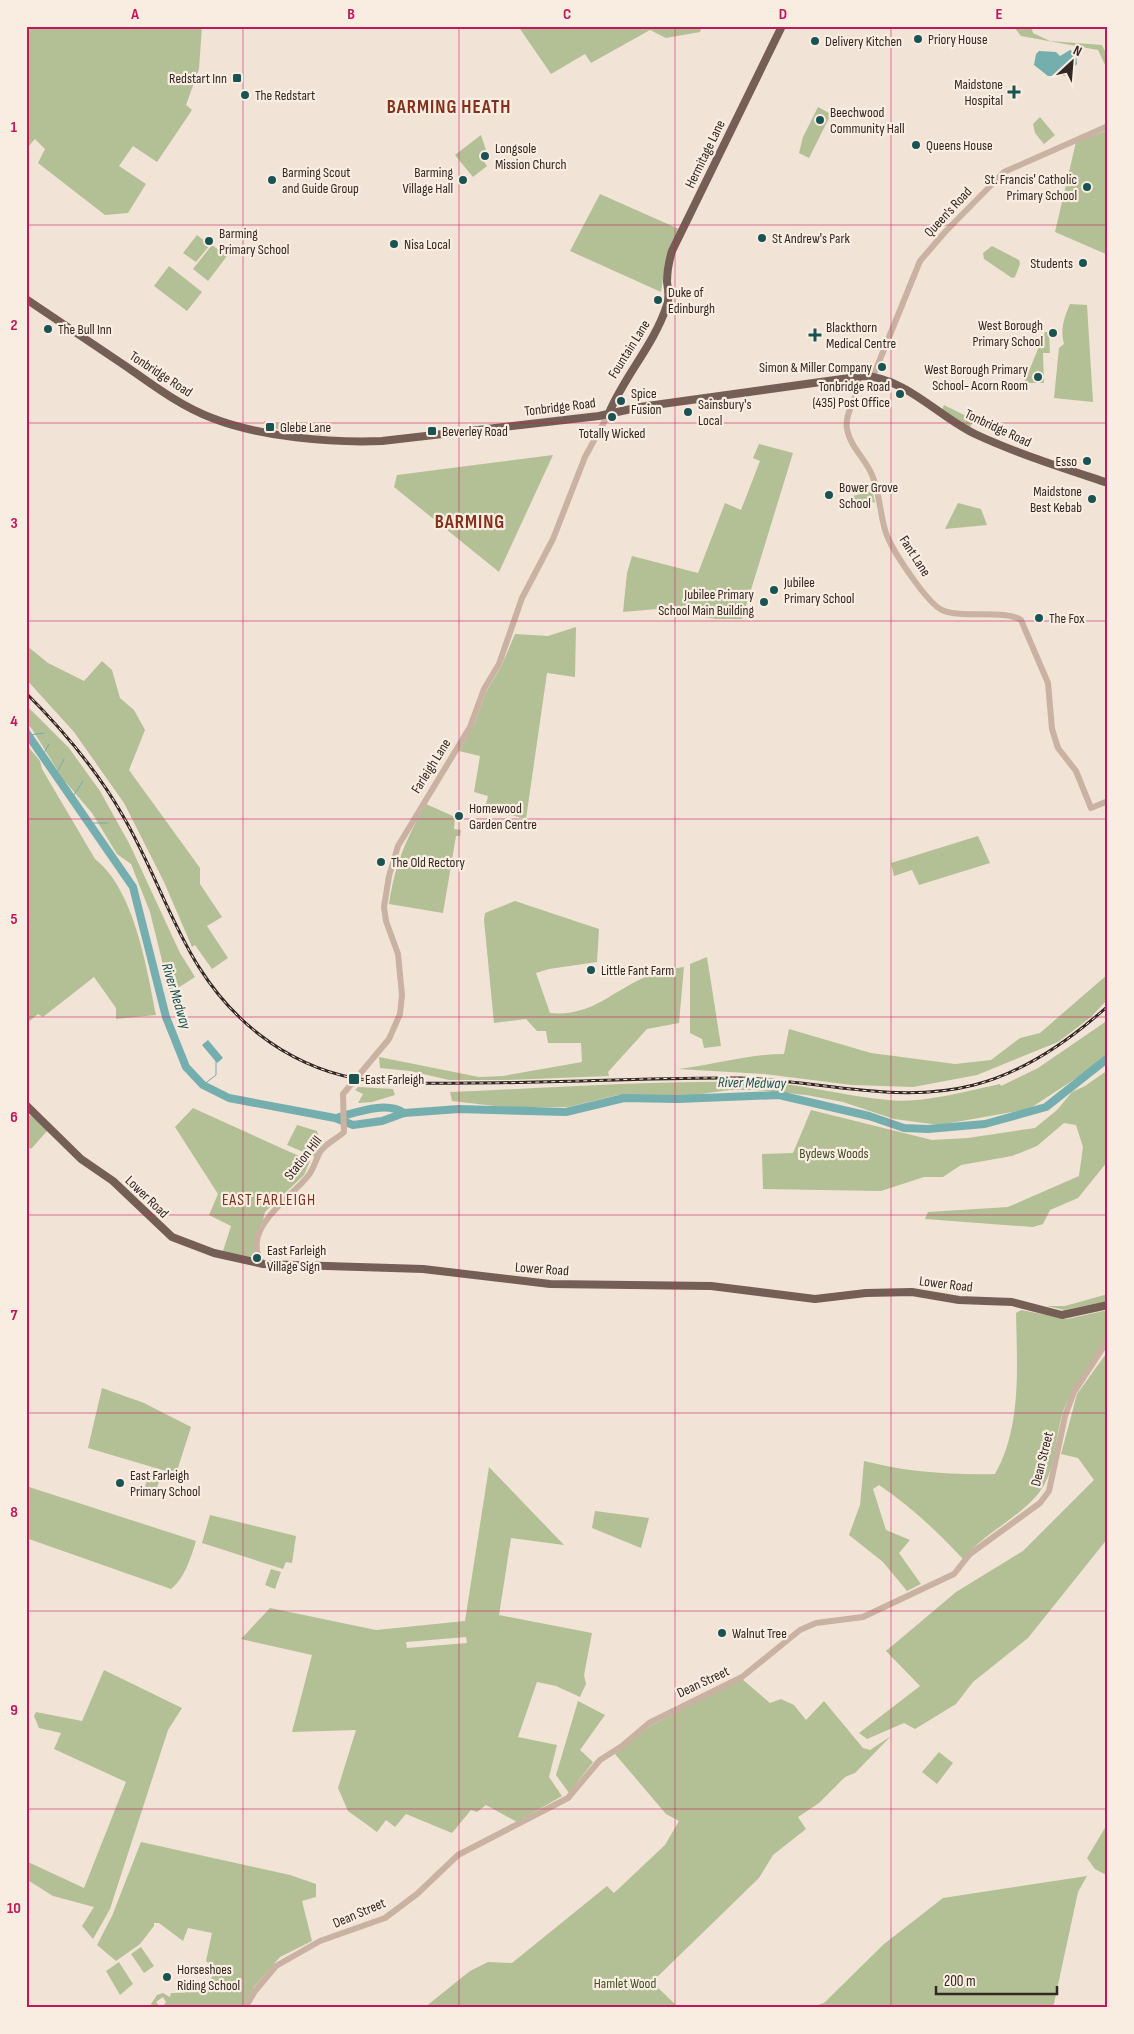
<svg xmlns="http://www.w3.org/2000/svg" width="1134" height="2034" font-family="'Sofia Sans Condensed',sans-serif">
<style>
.green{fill:#b3c095;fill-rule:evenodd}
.water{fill:#74aeae}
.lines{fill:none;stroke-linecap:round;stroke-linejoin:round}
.stream{stroke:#74aeae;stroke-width:1}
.river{stroke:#74aeae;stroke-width:8}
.minor{stroke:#c9b2a1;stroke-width:6}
.major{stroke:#755e55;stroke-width:8}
.rail-casing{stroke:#332824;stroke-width:3}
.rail{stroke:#f9ede1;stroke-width:1;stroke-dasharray:4;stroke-linecap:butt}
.grid{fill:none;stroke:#c2185b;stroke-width:1;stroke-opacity:0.55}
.poi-dot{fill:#195354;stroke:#f9ede1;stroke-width:2}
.labels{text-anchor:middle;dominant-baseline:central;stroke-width:4.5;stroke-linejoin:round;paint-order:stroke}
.poi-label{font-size:14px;fill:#332824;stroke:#f9ede1;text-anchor:start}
.street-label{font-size:14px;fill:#332824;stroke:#f9ede1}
.park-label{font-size:14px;fill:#445128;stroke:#f9ede1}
.water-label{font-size:15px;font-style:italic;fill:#195354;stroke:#f9ede1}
.quarter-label{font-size:16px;letter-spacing:1px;fill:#83311c;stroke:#f9ede1}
.district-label{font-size:19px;font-weight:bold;letter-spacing:1px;fill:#83311c;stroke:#f9ede1}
.neatline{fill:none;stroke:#c2185b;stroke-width:2}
.grid-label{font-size:16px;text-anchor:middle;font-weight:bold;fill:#c2185b}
</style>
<rect width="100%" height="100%" fill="#f1e3d5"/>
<g class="green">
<polygon points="26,26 202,26 199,69 186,105 192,110 157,162 133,146 119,166 146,184 128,213 105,215 38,163 45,149 35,139 26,149"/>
<polygon points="518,26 702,26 700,32 666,38 650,30 591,63 585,54 551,74"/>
<polygon points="1013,26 1031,26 1033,33 1050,41 1102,45 1108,57 1108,71 1098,50 1021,36"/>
<polygon points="818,107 831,114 809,158 799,153 803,137"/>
<polygon points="1040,117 1055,135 1044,144 1035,133 1033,124"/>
<polygon points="1108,130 1108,255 1055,232 1076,142"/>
<polygon points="481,135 486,150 480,156 487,166 473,177 455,155"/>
<polygon points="600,194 679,229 665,264 661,292 570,251"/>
<polygon points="197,235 210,245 196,262 183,253"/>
<polygon points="212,245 227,256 208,281 193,269"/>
<polygon points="992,246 1019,260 1020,264 1015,277 1012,278 984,259 983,253"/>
<polygon points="169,266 202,292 187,311 154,286"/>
<path d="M1070,304L1087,305L1093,402L1054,398L1059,348L1064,344C1060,329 1064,318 1070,304Z"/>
<polygon points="1045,332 1049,332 1050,353 1043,353 1044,383 1024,383"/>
<polygon points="944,405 974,420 969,429 942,410"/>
<polygon points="264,421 320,432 321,435 264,427"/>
<polygon points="759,444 793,453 742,619 716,619 657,609 623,612 627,573 632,556 698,573 725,503 741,510 760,461 753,458"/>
<polygon points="553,455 499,572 394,487 397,475"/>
<polygon points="872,491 875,502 855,506 853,496"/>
<polygon points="958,503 981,509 987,525 945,529"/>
<polygon points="576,627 575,677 547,673 526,819 485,808 488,796 474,792 480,756 459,751 474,725 486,692 501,667 515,634 548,636"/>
<polygon points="26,645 48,663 84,681 102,661 112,670 120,698 134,710 145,730 129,770 200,868 200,884 222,917 207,926 228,958 212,969 195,945 192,947 164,882 124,803 74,732 26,679"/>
<polygon points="26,705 69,748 100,791 130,845 180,953 195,977 170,993 150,912 131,864 117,854 92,813 63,779 32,729 26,723"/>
<path d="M26,744L40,761L42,769L95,859C134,889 147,968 156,1015L116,1019V1008L94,977L43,1017L38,1014L26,1024Z"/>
<path d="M426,804L455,817L454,829L461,830L460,836H456L443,913L389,904C395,864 406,839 426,804Z"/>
<polygon points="978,836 990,863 919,885 912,870 894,876 891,863"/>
<path d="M515,901L599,929L597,962L549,969L536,973L550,1013C590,1017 610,993 643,978C656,972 670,969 684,967L679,1023L647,1029L608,1072L609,1076L507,1080H449L410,1071L380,1068L379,1057L479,1077L503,1076L582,1062L581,1043H548L546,1031H537L526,1019L494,1023L484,920L485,913Z"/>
<polygon points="707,957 721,1046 704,1048 702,1039 690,1033 690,964"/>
<path d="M1108,974V999L1091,1017L1058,1042L977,1075L913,1087L852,1085L764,1074L678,1069C715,1065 747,1054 784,1054L789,1029L871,1053L955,1064L991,1060L1020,1038L1040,1033Z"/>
<path d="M1108,1020V1054L1090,1069L1029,1109L939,1125L894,1119L843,1102L806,1095L757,1090H729L681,1097L618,1095L568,1107H503L452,1101L450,1092C552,1088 654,1080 757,1082C801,1083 844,1096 888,1100C921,1104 967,1091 1000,1084L1001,1086L1038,1068Z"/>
<polygon points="1108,1070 1108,1161 1078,1198 1050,1210 1043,1224 1033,1227 925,1219 928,1212 1008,1207 1079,1176 1083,1147 1076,1125 1064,1123 1037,1146 1012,1156 961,1165 943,1177 924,1177 881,1191 763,1189 762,1154 793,1153 811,1110 932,1140 968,1138 1035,1128 1057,1110 1072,1092 1085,1086"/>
<polygon points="358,1087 393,1089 395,1095 372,1102 358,1103 363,1094 355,1090"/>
<polygon points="193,1108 310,1161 304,1175 265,1212 254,1255 250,1257 223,1251 231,1226 209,1215 218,1194 175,1127"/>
<polygon points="30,1115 48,1130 31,1149 26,1145 26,1121"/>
<polygon points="297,1125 317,1131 321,1145 315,1157 287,1145"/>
<polygon points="1108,1294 1108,1301 1064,1310 1047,1306 1065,1306"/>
<path d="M1021,1310L1067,1319L1108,1310C1108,1318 1110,1329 1107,1336C1096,1364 1071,1385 1062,1415C1054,1442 1056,1472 1038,1494C1016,1520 984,1533 963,1559C937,1531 910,1506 879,1485L873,1489L886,1530L910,1540L899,1553L921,1584L907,1591L883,1562L849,1535L860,1505L864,1461C907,1472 950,1475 995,1474C1022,1427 1017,1365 1016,1313Z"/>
<polygon points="1108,1351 1108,1538 1028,1638 973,1682 956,1704 915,1729 904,1723 867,1739 859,1733 920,1686 886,1651 956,1592 1023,1551 1094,1480 1078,1458 1061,1454 1077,1394"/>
<polygon points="102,1388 144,1403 191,1427 176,1474 88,1448"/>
<path d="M489,1467L564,1545L511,1538L499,1615L592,1633L584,1675L586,1684L580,1697L556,1686L537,1682L518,1737L557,1745L549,1777L562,1796L517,1822L486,1805L477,1812L471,1810L452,1833L406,1814L395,1827L386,1820L377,1832L348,1811L338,1788L356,1730L292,1732L312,1655L241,1639L270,1608L376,1630L465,1621ZM466,1637L467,1643L407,1648L406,1642Z"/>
<polygon points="149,1472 161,1476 156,1490 145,1487"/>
<path d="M26,1486L196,1541C191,1557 185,1578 171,1589L26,1538Z"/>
<polygon points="595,1511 649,1518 641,1548 592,1528"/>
<polygon points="210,1515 296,1536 292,1563 286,1562 283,1569 202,1543"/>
<polygon points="271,1569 281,1572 275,1589 265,1585"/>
<polygon points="104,1670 182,1708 168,1730 110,1909 93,1939 82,1926 94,1907 53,1896 26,1879 26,1861 84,1888 126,1782 54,1749 61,1733 39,1728 34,1716 36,1712 82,1721"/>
<polygon points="742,1679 770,1703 781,1699 794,1705 806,1720 824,1701 863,1748 870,1750 891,1736 855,1773 845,1777 819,1803 798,1817 806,1829 773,1855 759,1878 652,1982 679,2008 424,2008 470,1971 488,1962 512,1963 607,1886 614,1893 665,1845 679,1821 666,1814 615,1754 650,1726"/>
<polygon points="578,1701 605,1715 580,1750 593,1762 569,1793 556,1775"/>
<polygon points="939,1752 953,1763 937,1784 922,1772"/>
<polygon points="1108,1823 1108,1876 1095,1869 1087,1858"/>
<path d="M141,1842L290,1875L316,1884V1897L302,1901L312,1941L280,1957L254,1987L242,2008H162L166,2002L163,1997L156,2002L161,2008H153L151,2004L157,1995L163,1993L170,1997L171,1993C192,1993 206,1991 216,1970L206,1961L212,1933L188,1928L183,1941L159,1923H154V1926L140,1944L116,1961L97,1945L112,1916Z"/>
<polygon points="1087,1876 1078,1892 1053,2008 808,2008 824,2003 884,1944 943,1898"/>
<polygon points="141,1947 154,1966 144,1973 131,1954"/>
<polygon points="119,1962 133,1984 120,1995 106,1971"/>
</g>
<g class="water">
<polygon points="1070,50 1076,53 1077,64 1065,76 1048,76 1034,65 1036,54 1039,51 1056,52 1060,56"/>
<polygon points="208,1040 223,1058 217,1063 202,1045"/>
</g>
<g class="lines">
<g class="stream">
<polyline points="30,735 44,733"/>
<polyline points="43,755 49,744"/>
<polyline points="56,775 64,759"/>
<polyline points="72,798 83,781"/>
<polyline points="88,823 108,823"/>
<polyline points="203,1085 216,1075 216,1061"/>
</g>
<g class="river">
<polyline points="26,732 133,887 166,1017 186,1067 203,1085 229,1098 335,1118 353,1125 382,1121 404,1113 459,1109 566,1112 624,1098 678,1099 779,1095 869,1116 904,1128 928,1129 985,1124 1046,1107 1108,1058"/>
<path d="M339,1117C358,1112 387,1101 404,1113"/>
</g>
<g class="minor">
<polyline points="871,376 874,374 920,261 945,232 1004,172 1108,126"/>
<path d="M858,377C861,395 844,411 847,429C850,447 866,459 872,475C881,495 880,522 888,538C895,554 927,603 942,610C961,619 1005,609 1021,620L1048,683L1052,729L1058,748L1076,771L1091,808L1108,801"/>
<path d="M263,1264C238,1230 292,1197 308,1176C314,1169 316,1159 320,1152C326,1143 337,1139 344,1132L343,1094L389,1039L400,1014L402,995L398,954L386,921L384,907L389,876L398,846L470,727L484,689L499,664L522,598L553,539L585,457L609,413"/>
<polyline points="245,2008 255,1991 276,1966 320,1941 385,1918 417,1894 458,1855 568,1798 600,1760 622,1746 649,1723 742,1677 800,1630 816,1623 863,1617 954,1574 970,1554 1040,1503 1049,1491 1065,1416 1074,1392 1108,1340"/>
</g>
<g class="major">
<path d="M26,299C60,322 94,345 127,367C154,386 182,407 212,418C261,437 330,443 382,441L599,416L640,407L864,376C906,378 939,417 975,434C1018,454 1063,468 1108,483"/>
<path d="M609,413C625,375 654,345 667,305C670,297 668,289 667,282C667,271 669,261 672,251L782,26"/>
<polyline points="26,1105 81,1159 113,1181 172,1237 214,1253 263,1264 423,1269 550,1284 711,1286 815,1299 866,1293 912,1292 959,1300 1012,1302 1062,1315 1108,1305"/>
</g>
<g class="rail-casing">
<path id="rail" d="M26,693C63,730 97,770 123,816C169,895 183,976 260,1035C287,1056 321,1072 354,1078C393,1085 433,1083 472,1083C561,1083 651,1077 740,1078C818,1080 896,1105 974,1085C1025,1072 1069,1041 1108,1006"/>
</g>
<use href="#rail" class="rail"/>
</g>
<path class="grid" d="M243,26V2008M459,26V2008M675,26V2008M891,26V2008M26,225H1108M26,423H1108M26,621H1108M26,819H1108M26,1017H1108M26,1215H1108M26,1413H1108M26,1611H1108M26,1809H1108"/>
<g class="poi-dot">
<circle cx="918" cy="39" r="5"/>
<circle cx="815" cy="41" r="5"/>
<rect x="232" y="73" width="10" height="10" rx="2.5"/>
<path d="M1011.5 84.5h5v5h5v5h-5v5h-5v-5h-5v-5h5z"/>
<circle cx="245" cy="95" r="5"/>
<circle cx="820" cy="120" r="5"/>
<circle cx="916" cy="145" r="5"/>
<circle cx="485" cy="156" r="5"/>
<circle cx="272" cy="180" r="5"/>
<circle cx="463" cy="180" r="5"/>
<circle cx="1087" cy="187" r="5"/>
<circle cx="762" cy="238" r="5"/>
<circle cx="209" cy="241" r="5"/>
<circle cx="394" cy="244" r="5"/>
<circle cx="1083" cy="263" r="5"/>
<circle cx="658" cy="300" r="5"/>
<circle cx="48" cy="329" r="5"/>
<circle cx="1053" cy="333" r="5"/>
<path d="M812.5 327.5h5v5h5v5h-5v5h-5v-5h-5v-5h5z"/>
<circle cx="882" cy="367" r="5"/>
<circle cx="1038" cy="377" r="5"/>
<circle cx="900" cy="394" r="5"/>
<circle cx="621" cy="401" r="5"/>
<circle cx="688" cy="412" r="5"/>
<circle cx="612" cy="417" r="5"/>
<rect x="265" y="422" width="10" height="10" rx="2.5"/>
<rect x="427" y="426" width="10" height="10" rx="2.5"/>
<circle cx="1087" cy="461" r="5"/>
<circle cx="829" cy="495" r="5"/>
<circle cx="1092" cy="499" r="5"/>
<circle cx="774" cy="590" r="5"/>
<circle cx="764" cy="602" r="5"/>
<circle cx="1039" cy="618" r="5"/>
<circle cx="459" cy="816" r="5"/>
<circle cx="381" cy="862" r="5"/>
<circle cx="591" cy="970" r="5"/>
<rect x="348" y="1073" width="12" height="12" rx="2.5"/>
<circle cx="257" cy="1258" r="5"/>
<circle cx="120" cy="1483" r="5"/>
<circle cx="722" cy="1633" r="5"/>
<circle cx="167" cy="1977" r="5"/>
</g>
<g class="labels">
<g class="poi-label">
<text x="928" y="39">Priory House</text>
<text x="825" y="41">Delivery Kitchen</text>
<text x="227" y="78" text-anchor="end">Redstart Inn</text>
<text x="1003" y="84" text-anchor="end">Maidstone<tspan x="1003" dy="16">Hospital</tspan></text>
<text x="255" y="95">The Redstart</text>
<text x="830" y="112">Beechwood<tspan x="830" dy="16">Community Hall</tspan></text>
<text x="926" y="145">Queens House</text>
<text x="495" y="148">Longsole<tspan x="495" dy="16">Mission Church</tspan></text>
<text x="282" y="172">Barming Scout<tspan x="282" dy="16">and Guide Group</tspan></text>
<text x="453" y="172" text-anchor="end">Barming<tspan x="453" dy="16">Village Hall</tspan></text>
<text x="1077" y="179" text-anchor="end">St. Francis' Catholic<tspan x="1077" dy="16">Primary School</tspan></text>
<text x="219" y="233">Barming<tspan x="219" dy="16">Primary School</tspan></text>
<text x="772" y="238">St Andrew's Park</text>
<text x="404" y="244">Nisa Local</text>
<text x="1073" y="263" text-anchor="end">Students</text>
<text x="668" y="292">Duke of<tspan x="668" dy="16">Edinburgh</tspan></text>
<text x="1043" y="325" text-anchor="end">West Borough<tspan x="1043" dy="16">Primary School</tspan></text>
<text x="826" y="327">Blackthorn<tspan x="826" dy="16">Medical Centre</tspan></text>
<text x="58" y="329">The Bull Inn</text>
<text x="872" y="367" text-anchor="end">Simon &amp; Miller Company</text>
<text x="1028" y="369" text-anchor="end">West Borough Primary<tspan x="1028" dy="16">School- Acorn Room</tspan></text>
<text x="890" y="386" text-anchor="end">Tonbridge Road<tspan x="890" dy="16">(435) Post Office</tspan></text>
<text x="631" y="393">Spice<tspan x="631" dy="16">Fusion</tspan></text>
<text x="698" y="404">Sainsbury's<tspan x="698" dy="16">Local</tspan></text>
<text x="280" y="427">Glebe Lane</text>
<text x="442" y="431">Beverley Road</text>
<text x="612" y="433" text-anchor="middle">Totally Wicked</text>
<text x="1077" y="461" text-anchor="end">Esso</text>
<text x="839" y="487">Bower Grove<tspan x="839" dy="16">School</tspan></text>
<text x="1082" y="491" text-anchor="end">Maidstone<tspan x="1082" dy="16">Best Kebab</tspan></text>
<text x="784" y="582">Jubilee<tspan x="784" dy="16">Primary School</tspan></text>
<text x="754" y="594" text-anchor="end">Jubilee Primary<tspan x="754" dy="16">School Main Building</tspan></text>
<text x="1049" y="618">The Fox</text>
<text x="469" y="808">Homewood<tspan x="469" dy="16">Garden Centre</tspan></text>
<text x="391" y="862">The Old Rectory</text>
<text x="601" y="970">Little Fant Farm</text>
<text x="365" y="1079">East Farleigh</text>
<text x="267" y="1250">East Farleigh<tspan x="267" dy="16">Village Sign</tspan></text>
<text x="130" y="1475">East Farleigh<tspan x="130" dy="16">Primary School</tspan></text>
<text x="732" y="1633">Walnut Tree</text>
<text x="177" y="1969">Horseshoes<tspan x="177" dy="16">Riding School</tspan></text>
</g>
<g class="street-label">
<text transform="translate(705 154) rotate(-64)">Hermitage Lane</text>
<text transform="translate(948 212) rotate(-47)">Queen's Road</text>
<text transform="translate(629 349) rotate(-58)">Fountain Lane</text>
<text transform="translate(161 374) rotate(33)">Tonbridge Road</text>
<text transform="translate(560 407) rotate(-7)">Tonbridge Road</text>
<text transform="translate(998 428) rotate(25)">Tonbridge Road</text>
<text transform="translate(915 556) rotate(57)">Fant Lane</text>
<text transform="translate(431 766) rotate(-58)">Farleigh Lane</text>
<text transform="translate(303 1158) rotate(-52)">Station Hill</text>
<text transform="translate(147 1197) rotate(44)">Lower Road</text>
<text transform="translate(542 1269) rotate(4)">Lower Road</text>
<text transform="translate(946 1284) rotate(7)">Lower Road</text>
<text transform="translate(1042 1459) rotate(-76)">Dean Street</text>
<text transform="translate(703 1682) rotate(-25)">Dean Street</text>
<text transform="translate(359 1913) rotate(-23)">Dean Street</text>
</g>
<g class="park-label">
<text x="834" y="1153">Bydews Woods</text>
<text x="625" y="1983">Hamlet Wood</text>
</g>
<g class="water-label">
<text transform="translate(176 996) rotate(73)">River Medway</text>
<text transform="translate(752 1083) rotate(1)">River Medway</text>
</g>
<g class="quarter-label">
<text x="269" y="1200">EAST FARLEIGH</text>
</g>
<g class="district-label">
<text x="449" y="107">BARMING HEATH</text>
<text x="470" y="522">BARMING</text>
</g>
</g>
<rect width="1134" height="2034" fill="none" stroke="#f9ede1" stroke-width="55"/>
<g transform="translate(1072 62) rotate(26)" stroke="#f9ede1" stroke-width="4" paint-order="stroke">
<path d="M0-4L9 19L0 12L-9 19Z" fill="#332824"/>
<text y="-8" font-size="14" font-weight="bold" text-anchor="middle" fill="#332824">N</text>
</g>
<path d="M936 1986v8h121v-8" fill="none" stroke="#332824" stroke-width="2.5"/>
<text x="944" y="1986" font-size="15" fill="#332824" stroke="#f9ede1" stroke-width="4" paint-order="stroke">200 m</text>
<rect x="28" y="28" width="1078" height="1978" class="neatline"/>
<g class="grid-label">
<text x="135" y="19">A</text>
<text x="351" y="19">B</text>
<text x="567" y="19">C</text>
<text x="783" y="19">D</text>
<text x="999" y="19">E</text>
<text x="14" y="132">1</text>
<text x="14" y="330">2</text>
<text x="14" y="528">3</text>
<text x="14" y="726">4</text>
<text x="14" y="924">5</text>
<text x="14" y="1122">6</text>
<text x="14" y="1320">7</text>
<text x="14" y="1517">8</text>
<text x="14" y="1715">9</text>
<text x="14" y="1913">10</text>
</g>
</svg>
